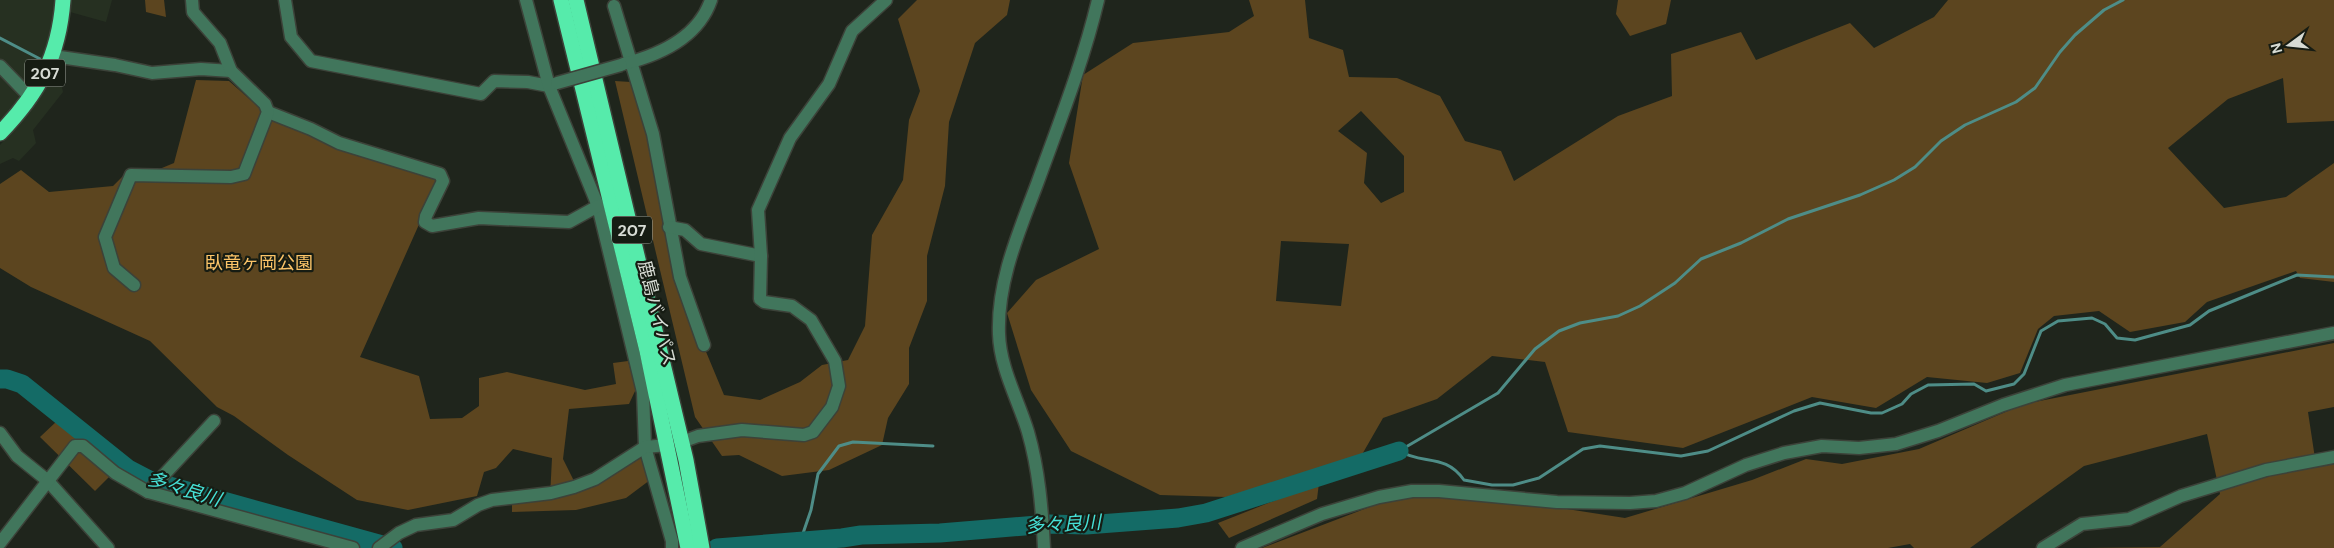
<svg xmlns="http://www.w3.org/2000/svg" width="2334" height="548" font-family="'DM Sans','Noto Sans JP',sans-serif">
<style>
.built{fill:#263021}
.green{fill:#5c451f;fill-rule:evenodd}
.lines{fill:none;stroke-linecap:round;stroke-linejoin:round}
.stream{stroke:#4e8d87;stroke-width:3}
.river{stroke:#146b66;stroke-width:19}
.minor-casing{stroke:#3c4239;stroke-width:15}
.highway-casing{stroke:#3c4239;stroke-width:18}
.minor{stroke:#41765c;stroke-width:12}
.highway{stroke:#56ebab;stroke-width:15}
.minor-bridge-casing{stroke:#3c4239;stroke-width:15;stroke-linecap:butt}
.minor-bridge{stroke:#41765c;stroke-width:12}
.labels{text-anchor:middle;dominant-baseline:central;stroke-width:4.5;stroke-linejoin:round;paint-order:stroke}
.shield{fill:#161c13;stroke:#9da29a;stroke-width:1}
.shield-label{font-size:16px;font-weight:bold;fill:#d7dbd4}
.park-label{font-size:18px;fill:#fbc468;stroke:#161c13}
.street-label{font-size:18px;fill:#d7dbd4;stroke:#161c13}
.water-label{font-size:19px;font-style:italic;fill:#46e0d6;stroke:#161c13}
</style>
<rect width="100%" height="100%" fill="#1f251c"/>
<g class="built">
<polygon points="0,0 57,0 55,20 47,54 23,96 0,123"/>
<polygon points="71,0 112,0 106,22 70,12"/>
<polygon points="57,65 63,92 33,130 36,143 19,161 13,158 0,164 0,145 22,121 41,95"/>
</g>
<g class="green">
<polygon points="145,0 164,0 166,17 146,12"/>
<polygon points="917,0 1010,0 1007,15 975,43 949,122 945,186 927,256 927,301 909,348 909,384 888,418 882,445 829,470 782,476 739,455 722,456 695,417 615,81 631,82 657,133 687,306 724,395 760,400 800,382 822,365 848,360 865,326 872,235 903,180 909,120 920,91 898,19"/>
<path d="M1249,0H1305L1309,38L1343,50L1349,77L1397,78L1440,96L1465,141L1501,151L1514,181L1618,116L1672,96L1671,54L1741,32L1756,60L1850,23L1874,48L1934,17L1948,0H2334V121L2287,123L2283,78L2228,99L2168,148L2224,208L2286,197L2334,163V282L2300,278L2296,271L2207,302L2185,322L2130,332L2099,311L2054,316L2038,329L2020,373L1987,383L1927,377L1876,408L1812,397L1683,448L1568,432L1545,362L1492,356L1437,399L1383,418L1360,458L1226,497L1160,495L1071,451L1031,390L1007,313L1036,280L1099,249L1069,163L1083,75L1133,43L1229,32L1254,16ZM1361,111L1404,156V192L1381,203L1364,183L1367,153L1338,131ZM1281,241L1349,244L1341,306L1276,301Z"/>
<polygon points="1618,0 1671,0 1666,24 1630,36 1616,14"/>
<polygon points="196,80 229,81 272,119 433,176 437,184 360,357 419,376 430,419 462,418 479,406 479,378 507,372 585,390 616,384 613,363 628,361 636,389 629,404 569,409 563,459 575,483 629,455 654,455 658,474 626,498 576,510 512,512 512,501 550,497 552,458 513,449 496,468 484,472 477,496 408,510 357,500 288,455 234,416 217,407 150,341 31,287 0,268 0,184 21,170 49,192 113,186 126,173 157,170 174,163"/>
<polygon points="2334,343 2334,407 2308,412 2316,465 2334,459 2334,548 2084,548 2160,547 2220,494 2207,434 2084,466 1970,548 1914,548 1910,544 1888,548 1262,548 1409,492 1554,507 1625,518 1752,480 1806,459 1842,464 1919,449 2024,404"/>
<polygon points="57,421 116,470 95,491 40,437"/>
<polygon points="1319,483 1317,499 1229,538 1218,523"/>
</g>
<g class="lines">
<g class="stream">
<polyline points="0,38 44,61"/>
<path d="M1399,451C1423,465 1445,453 1464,480L1492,485H1513L1539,478L1583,449L1600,446L1681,456L1708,451L1794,411L1820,403L1871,413H1882L1902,404L1911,394L1928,385L1974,384L1986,391L2014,384L2024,374L2041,331L2058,321L2092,318L2105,324L2117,338L2135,340L2190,325L2209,311L2297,275L2334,277"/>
<polyline points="1399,451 1498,393 1535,349 1559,331 1580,323 1618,316 1640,306 1675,283 1701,259 1741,243 1788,219 1860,195 1894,180 1915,167 1941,141 1965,125 2016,102 2035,88 2060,52 2075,35 2104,10 2123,0"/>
<polyline points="798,548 811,510 818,474 839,446 853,442 933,446"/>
</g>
<g class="river">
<polyline points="0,379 7,379 22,384 128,469 151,481 393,548"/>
<polyline points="717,548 842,538 861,535 940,533 1049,524 1086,525 1178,518 1206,513 1399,451"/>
</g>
<g class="minor-casing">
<g id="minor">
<polyline points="285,0 291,37 311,61 481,94 494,81 528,82 549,86 554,84"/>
<polyline points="526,0 549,86 598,206 643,392 645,447 672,541 672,548"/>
<polyline points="614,6 653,134 680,277 704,345"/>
<polyline points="53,56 115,65 152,73 201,69 231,71"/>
<path d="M623,64C660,55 698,38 711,0"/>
<polyline points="0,66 31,98"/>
<polyline points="268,112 311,129 339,143 440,174 443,181 426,216 425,222 432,226 479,218 569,222 598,206"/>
<polyline points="669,227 685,230 701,244 761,256"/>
<polyline points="134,285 114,268 105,237 131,175 231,177 244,174 268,112 265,104 231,71 220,43 193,12 192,0"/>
<polyline points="0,433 17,456 48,481 108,548"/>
<polyline points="682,442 698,436 742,430 804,435 813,432 832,407 839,386 835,361 811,320 792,306 764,302 760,299 761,256 758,210 790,138 829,84 852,31 886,0"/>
<polyline points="148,492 214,421"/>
<polyline points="0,543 75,446 83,446 115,473 148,492 353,548"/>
<polyline points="379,548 399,533 416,525 453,520 478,505 492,500 551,493 574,487 595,479 645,447 668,445"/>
<path d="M1044,548C1042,509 1039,470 1028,432C1018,399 1000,368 999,334C997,281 1019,232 1037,184C1059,123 1083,63 1098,0"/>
<polyline points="1242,548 1322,514 1379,497 1412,491 1439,491 1557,502 1630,503 1656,501 1685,493 1746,465 1784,453 1822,446 1859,448 1896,444 1938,431 2003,405 2065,385 2334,333"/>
<polyline points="2043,548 2082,524 2129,519 2181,496 2266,470 2334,457"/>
</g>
</g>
<g class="highway-casing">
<g id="highway">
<polyline points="561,0 647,351 688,548"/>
<polyline points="576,0 686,460 702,548"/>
<path d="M0,133C39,93 59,56 63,0"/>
</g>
</g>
<use href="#minor" class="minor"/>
<use href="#highway" class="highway"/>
<g class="minor-bridge-casing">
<polyline id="minor-bridge" points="557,83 621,65"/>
</g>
<use href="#minor-bridge" class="minor-bridge"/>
</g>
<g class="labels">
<g class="shield">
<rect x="25" y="59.5" width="40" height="27" rx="4"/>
<rect x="612" y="216.5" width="40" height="27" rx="4"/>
</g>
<g class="shield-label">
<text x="45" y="73">207</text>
<text x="632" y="230">207</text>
</g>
<g class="park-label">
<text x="259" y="263">臥竜ヶ岡公園</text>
</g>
<g class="street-label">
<text transform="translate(657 313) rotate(76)">鹿島バイパス</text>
</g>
<g class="water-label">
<text transform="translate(184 489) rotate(17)">多々良川</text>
<text transform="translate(1063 524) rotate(-3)">多々良川</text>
</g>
</g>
<g transform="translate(2289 45) rotate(255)" stroke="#161c13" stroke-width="4" paint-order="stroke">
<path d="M0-4L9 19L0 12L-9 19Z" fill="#d7dbd4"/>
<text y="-8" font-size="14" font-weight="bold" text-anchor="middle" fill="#d7dbd4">N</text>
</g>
</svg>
